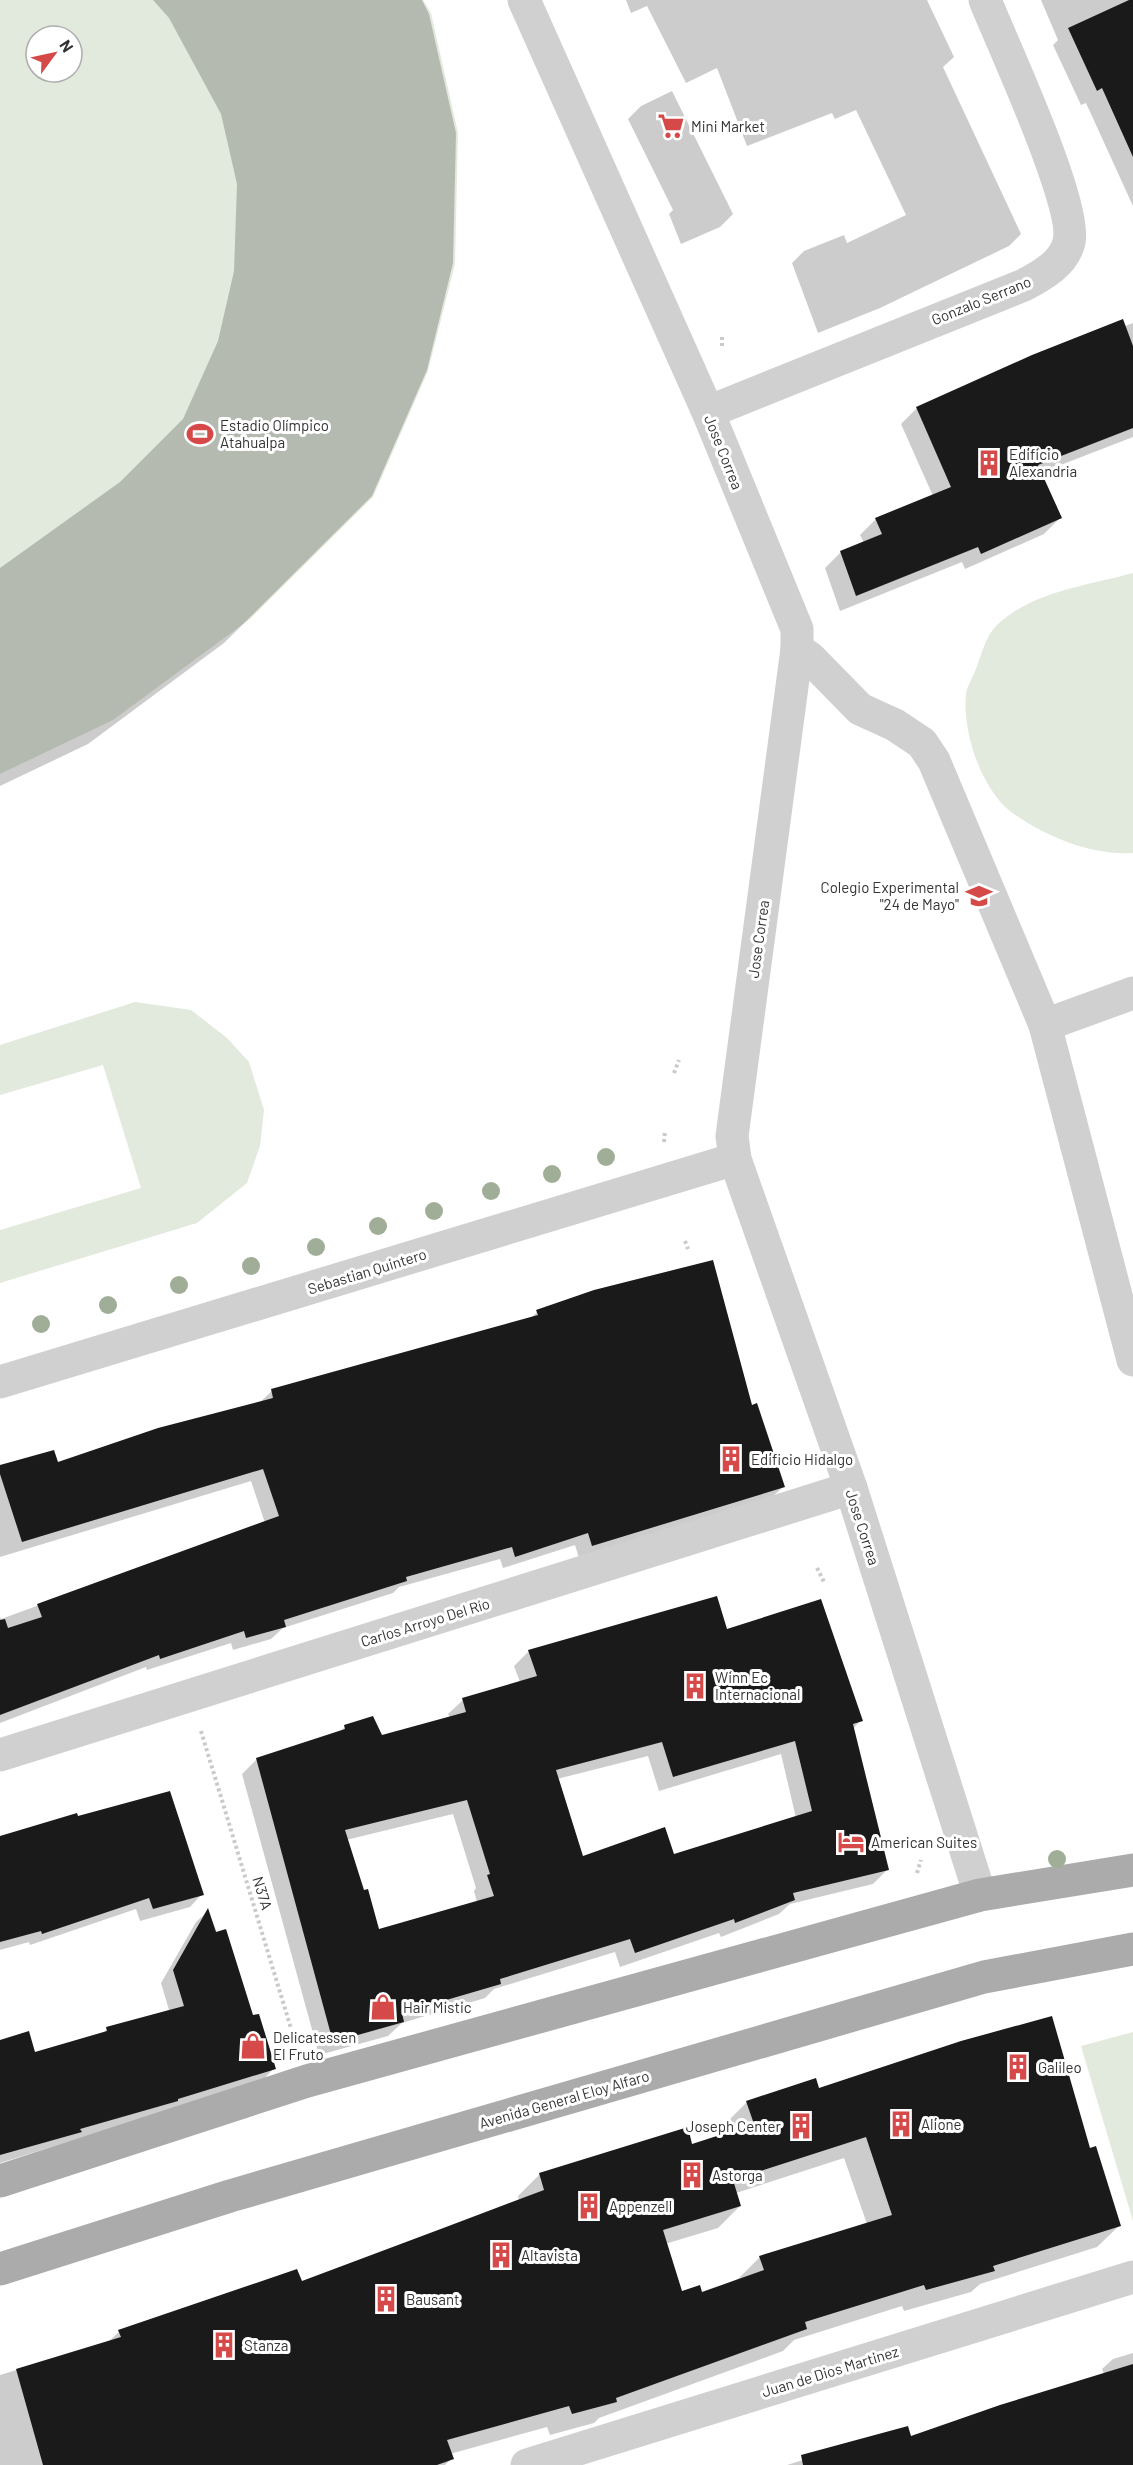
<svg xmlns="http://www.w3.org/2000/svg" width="1133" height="2465" font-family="Barlow,sans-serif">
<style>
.green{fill:#e2e9dd;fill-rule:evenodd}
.shadow{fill:#0003;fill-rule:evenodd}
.building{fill:#1a1a1a;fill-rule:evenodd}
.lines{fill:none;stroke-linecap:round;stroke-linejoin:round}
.path{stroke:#cacaca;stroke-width:4;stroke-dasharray:3 3;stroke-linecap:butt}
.minor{stroke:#d0d0d0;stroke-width:33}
.major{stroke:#ababab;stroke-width:33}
.tree{fill:#a0ae98}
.labels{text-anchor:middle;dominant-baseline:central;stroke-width:6;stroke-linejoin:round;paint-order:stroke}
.poi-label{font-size:15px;fill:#333;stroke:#fff;text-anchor:start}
.street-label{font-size:15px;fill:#333;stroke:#fff}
</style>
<rect width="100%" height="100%" fill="#fff"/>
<g class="green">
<path d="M0,0H423L431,13L458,133L455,264L428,371L373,497L250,619L113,720L0,774ZM36,36H72V72H36Z"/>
<path d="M1133,573V853C1092,856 1043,836 1010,811C981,788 962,731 966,694C967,686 973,677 976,669C982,654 985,636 998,624C1032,592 1089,585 1133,573Z"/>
<polygon points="135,1002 191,1010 227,1038 249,1062 264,1110 260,1146 247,1183 197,1223 0,1283 0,1230 141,1188 103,1065 0,1095 0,1045"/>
<polygon points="1133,2032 1133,2221 1081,2046"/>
</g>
<g class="shadow">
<polygon points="153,0 422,0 429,14 456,133 453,263 427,370 372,496 224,643 88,744 0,786 0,568 120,482 183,419 218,341 234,271 237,184 221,114 169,18"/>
<polygon points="626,0 927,0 954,57 943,67 1021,234 1009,246 880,308 818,333 792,263 804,251 844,235 847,243 906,215 856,110 835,119 832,113 747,146 717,68 686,83 647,6 631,13"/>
<polygon points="1041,0 1133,0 1133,206 1086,103 1081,105 1053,45 1058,40"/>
<polygon points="672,91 733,214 720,227 681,244 669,214 673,210 628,119 641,106"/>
<polygon points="1133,323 1133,437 1040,473 1060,518 1044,534 965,569 962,562 840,611 825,568 841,552 864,543 860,535 876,519 933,496 901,424 917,408"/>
<polygon points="537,1312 751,1407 783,1487 770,1499 579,1558 575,1545 503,1568 500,1559 399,1587 393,1593 283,1628 271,1639 233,1650 231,1643 147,1670 146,1667 0,1723 0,1617 1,1619 265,1523 251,1481 0,1557 0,1466 57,1464 259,1403 272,1391 530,1319"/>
<path d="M726,1630L861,1720L853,1729L887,1870L873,1884L790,1904L779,1914L721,1937L719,1933L620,1967L615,1952L494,1989L485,1998L402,2023L388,2036L319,2055L242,1774L257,1759L340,1732L345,1727L381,1737L450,1718L448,1714L463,1700L520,1682L514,1666L529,1651ZM781,1754L796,1818L673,1856L582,1858L557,1779L648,1756L659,1791ZM453,1814L476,1888L474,1891L477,1902L378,1931L346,1840Z"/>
<polygon points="0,1836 202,1894 190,1907 140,1921 136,1909 30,1945 29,1942 0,1950"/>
<polygon points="208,1911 274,2068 262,2081 0,2163 0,2042 35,2053 102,2034 107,2029 169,2010 161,1983 196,1922"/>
<path d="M818,2089L1089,2149L1120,2225L1097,2247L980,2284L971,2292L904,2311L902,2306L794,2340L783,2351L599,2418L594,2423L550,2435L547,2427L450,2454L452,2458L445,2465H0V2375L108,2342L119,2332L301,2283L519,2201L518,2196L540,2174L691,2146L729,2134L725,2124L747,2102ZM844,2158L867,2224L760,2257L738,2279L701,2294L681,2293L665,2244L718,2228L740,2206L736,2193Z"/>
<polygon points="1133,2353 1133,2465 787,2465 907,2427 910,2438 1104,2374 1102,2369 1113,2359"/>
</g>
<g class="building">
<polygon points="1129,0 1133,0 1133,157 1102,88 1097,91 1068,28"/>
<polygon points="1123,319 1133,346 1133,428 1038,465 1062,518 981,554 978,547 856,596 840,551 882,534 875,518 951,487 916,407 1032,355"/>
<polygon points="713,1260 752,1405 757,1403 785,1487 592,1546 588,1533 515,1557 512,1547 406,1577 407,1581 284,1620 286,1627 246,1638 244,1631 160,1659 159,1655 0,1715 0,1620 5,1619 8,1628 42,1617 37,1604 279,1516 263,1469 22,1542 0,1474 0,1465 54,1450 58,1462 158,1428 273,1398 271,1389 538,1315 536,1310 594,1290"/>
<path d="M717,1596L727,1629L821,1599L863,1721L853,1724L889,1870L793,1893L795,1900L735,1923L734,1919L635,1953L630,1939L500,1979L501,1984L402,2013L404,2022L333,2042L256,1758L345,1729L344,1725L373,1716L382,1735L466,1712L462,1698L537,1676L528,1650ZM795,1741L812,1811L674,1854L665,1827L583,1856L556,1770L662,1742L673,1777ZM467,1800L490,1874L487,1875L494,1896L379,1929L368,1889L364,1890L345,1830Z"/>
<polygon points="170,1791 204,1895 153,1909 149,1898 42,1934 41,1931 0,1942 0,1836 77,1813 78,1816"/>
<polygon points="208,1908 216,1932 226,1929 253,2015 259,2014 276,2069 178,2099 178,2101 80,2129 82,2132 0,2155 0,2040 29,2031 35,2052 107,2031 106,2027 184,2006 173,1970"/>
<path d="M1052,2016L1090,2148L1096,2146L1121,2226L993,2266L995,2271L926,2290L924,2285L805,2322L807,2329L616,2398L617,2402L572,2414L569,2406L447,2440L454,2459L437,2465H43L16,2369L121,2337L118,2330L297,2269L302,2281L446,2227L544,2190L539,2173L688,2127L692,2144L754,2124L746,2101L816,2078L819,2088L961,2041ZM866,2137L892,2215L759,2256L764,2270L702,2292L700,2285L682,2291L663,2230L741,2206L733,2180Z"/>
<polygon points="1133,2364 1133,2465 803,2465 801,2455 908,2426 911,2436 1000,2405"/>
</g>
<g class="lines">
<g class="path">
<polyline points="722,337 722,348"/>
<polyline points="674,1073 679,1060"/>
<polyline points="664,1142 665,1131"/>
<polyline points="685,1241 688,1249"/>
<polyline points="817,1568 824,1582"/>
<polyline points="201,1731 296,2045"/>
<polyline points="917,1873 921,1860"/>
</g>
<g class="minor">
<polyline points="524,0 708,412 797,629 797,649 732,1136 735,1159 851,1488 980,1895"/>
<path d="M708,412L1024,285C1043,275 1064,263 1069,242C1078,205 1002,43 985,0"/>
<polyline points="797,649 810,658 860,709 895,725 922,743 934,761 1045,1025 1133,1360"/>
<polyline points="1045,1025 1133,993"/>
<polyline points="0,1382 735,1159"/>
<polyline points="0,1755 851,1488"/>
<polyline points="527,2465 1133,2277"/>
</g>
<g class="major">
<polyline points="0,2181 307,2081 980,1895 1133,1870"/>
<polyline points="0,2269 230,2196 984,1977 1133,1949"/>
</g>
</g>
<g class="tree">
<circle cx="606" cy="1157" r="9"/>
<circle cx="552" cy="1174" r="9"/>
<circle cx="491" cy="1191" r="9"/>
<circle cx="434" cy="1211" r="9"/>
<circle cx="378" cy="1226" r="9"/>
<circle cx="316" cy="1247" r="9"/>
<circle cx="251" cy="1266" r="9"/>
<circle cx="179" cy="1285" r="9"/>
<circle cx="108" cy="1305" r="9"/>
<circle cx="41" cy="1324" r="9"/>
<circle cx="1057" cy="1859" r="9"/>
</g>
<defs>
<g id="supermarket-bare" transform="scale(2.07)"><path d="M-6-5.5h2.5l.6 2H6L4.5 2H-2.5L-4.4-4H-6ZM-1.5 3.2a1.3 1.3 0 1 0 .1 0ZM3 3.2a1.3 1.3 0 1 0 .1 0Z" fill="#d64949" stroke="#fff" stroke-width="2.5" paint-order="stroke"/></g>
<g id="stadium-bare" transform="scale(2.07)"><path d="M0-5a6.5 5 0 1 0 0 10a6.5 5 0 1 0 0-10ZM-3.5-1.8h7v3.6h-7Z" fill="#d64949" stroke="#fff" stroke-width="2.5" paint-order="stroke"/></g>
<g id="building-bare" transform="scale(2.07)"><path d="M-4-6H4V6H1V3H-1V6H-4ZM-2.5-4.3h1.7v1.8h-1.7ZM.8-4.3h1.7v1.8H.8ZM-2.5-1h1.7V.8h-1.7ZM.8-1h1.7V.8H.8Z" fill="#d64949" stroke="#fff" stroke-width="2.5" paint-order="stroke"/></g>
<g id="university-bare" transform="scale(2.07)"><path d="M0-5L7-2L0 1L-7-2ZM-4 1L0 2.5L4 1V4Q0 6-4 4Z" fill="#d64949" stroke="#fff" stroke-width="2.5" paint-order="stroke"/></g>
<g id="hotel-bare" transform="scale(2.07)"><path d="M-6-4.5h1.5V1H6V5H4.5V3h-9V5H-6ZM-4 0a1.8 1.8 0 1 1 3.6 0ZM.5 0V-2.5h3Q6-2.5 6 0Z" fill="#d64949" stroke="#fff" stroke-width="2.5" paint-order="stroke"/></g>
<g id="shop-bare" transform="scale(2.07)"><path d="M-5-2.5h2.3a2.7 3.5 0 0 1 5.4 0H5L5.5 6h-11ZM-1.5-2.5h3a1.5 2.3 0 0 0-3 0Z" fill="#d64949" stroke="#fff" stroke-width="2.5" paint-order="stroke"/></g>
</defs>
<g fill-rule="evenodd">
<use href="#supermarket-bare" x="671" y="126"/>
<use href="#stadium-bare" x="200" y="434"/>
<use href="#building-bare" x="989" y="463"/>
<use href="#university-bare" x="979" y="896"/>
<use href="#building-bare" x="731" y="1459"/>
<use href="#building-bare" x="695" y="1686"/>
<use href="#hotel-bare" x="851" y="1842"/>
<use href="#shop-bare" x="383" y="2007"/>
<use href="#shop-bare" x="253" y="2046"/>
<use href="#building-bare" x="1018" y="2067"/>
<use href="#building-bare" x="901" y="2124"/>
<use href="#building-bare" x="801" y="2126"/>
<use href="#building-bare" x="692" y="2175"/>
<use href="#building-bare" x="589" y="2206"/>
<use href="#building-bare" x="501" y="2255"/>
<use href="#building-bare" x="386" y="2299"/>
<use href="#building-bare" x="224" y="2345"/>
</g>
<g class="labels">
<g class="poi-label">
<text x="691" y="126">Mini Market</text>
<text x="220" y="425">Estadio Olímpico<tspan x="220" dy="17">Atahualpa</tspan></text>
<text x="1009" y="454">Edificio<tspan x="1009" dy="17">Alexandria</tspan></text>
<text x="959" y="887" text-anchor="end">Colegio Experimental<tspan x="959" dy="17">"24 de Mayo"</tspan></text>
<text x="751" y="1459">Edificio Hidalgo</text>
<text x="715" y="1677">Winn Ec<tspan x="715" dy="17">Internacional</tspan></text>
<text x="871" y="1842">American Suites</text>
<text x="403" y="2007">Hair Mistic</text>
<text x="273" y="2037">Delicatessen<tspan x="273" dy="17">El Fruto</tspan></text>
<text x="1038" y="2067">Galileo</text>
<text x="921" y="2124">Alione</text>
<text x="781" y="2126" text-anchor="end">Joseph Center</text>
<text x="712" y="2175">Astorga</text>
<text x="609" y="2206">Appenzell</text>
<text x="521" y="2255">Altavista</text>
<text x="406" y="2299">Bausant</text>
<text x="244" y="2345">Stanza</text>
</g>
<g class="street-label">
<text transform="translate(981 300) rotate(-22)">Gonzalo Serrano</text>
<text transform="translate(724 452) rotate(68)">Jose Correa</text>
<text transform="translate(758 939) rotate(-82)">Jose Correa</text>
<text transform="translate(367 1271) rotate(-17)">Sebastian Quintero</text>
<text transform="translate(863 1527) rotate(72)">Jose Correa</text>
<text transform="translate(425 1622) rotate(-17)">Carlos Arroyo Del Río</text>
<text transform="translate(263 1893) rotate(73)">N37A</text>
<text transform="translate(564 2099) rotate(-16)">Avenida General Eloy Alfaro</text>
<text transform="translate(830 2371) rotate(-17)">Juan de Dios Martinez</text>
</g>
</g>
<g transform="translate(54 54) rotate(57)"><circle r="28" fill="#ffffff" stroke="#adadad" stroke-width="1.5"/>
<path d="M0-4.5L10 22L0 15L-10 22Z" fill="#d64949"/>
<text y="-9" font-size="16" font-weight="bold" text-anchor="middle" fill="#333333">N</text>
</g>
</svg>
